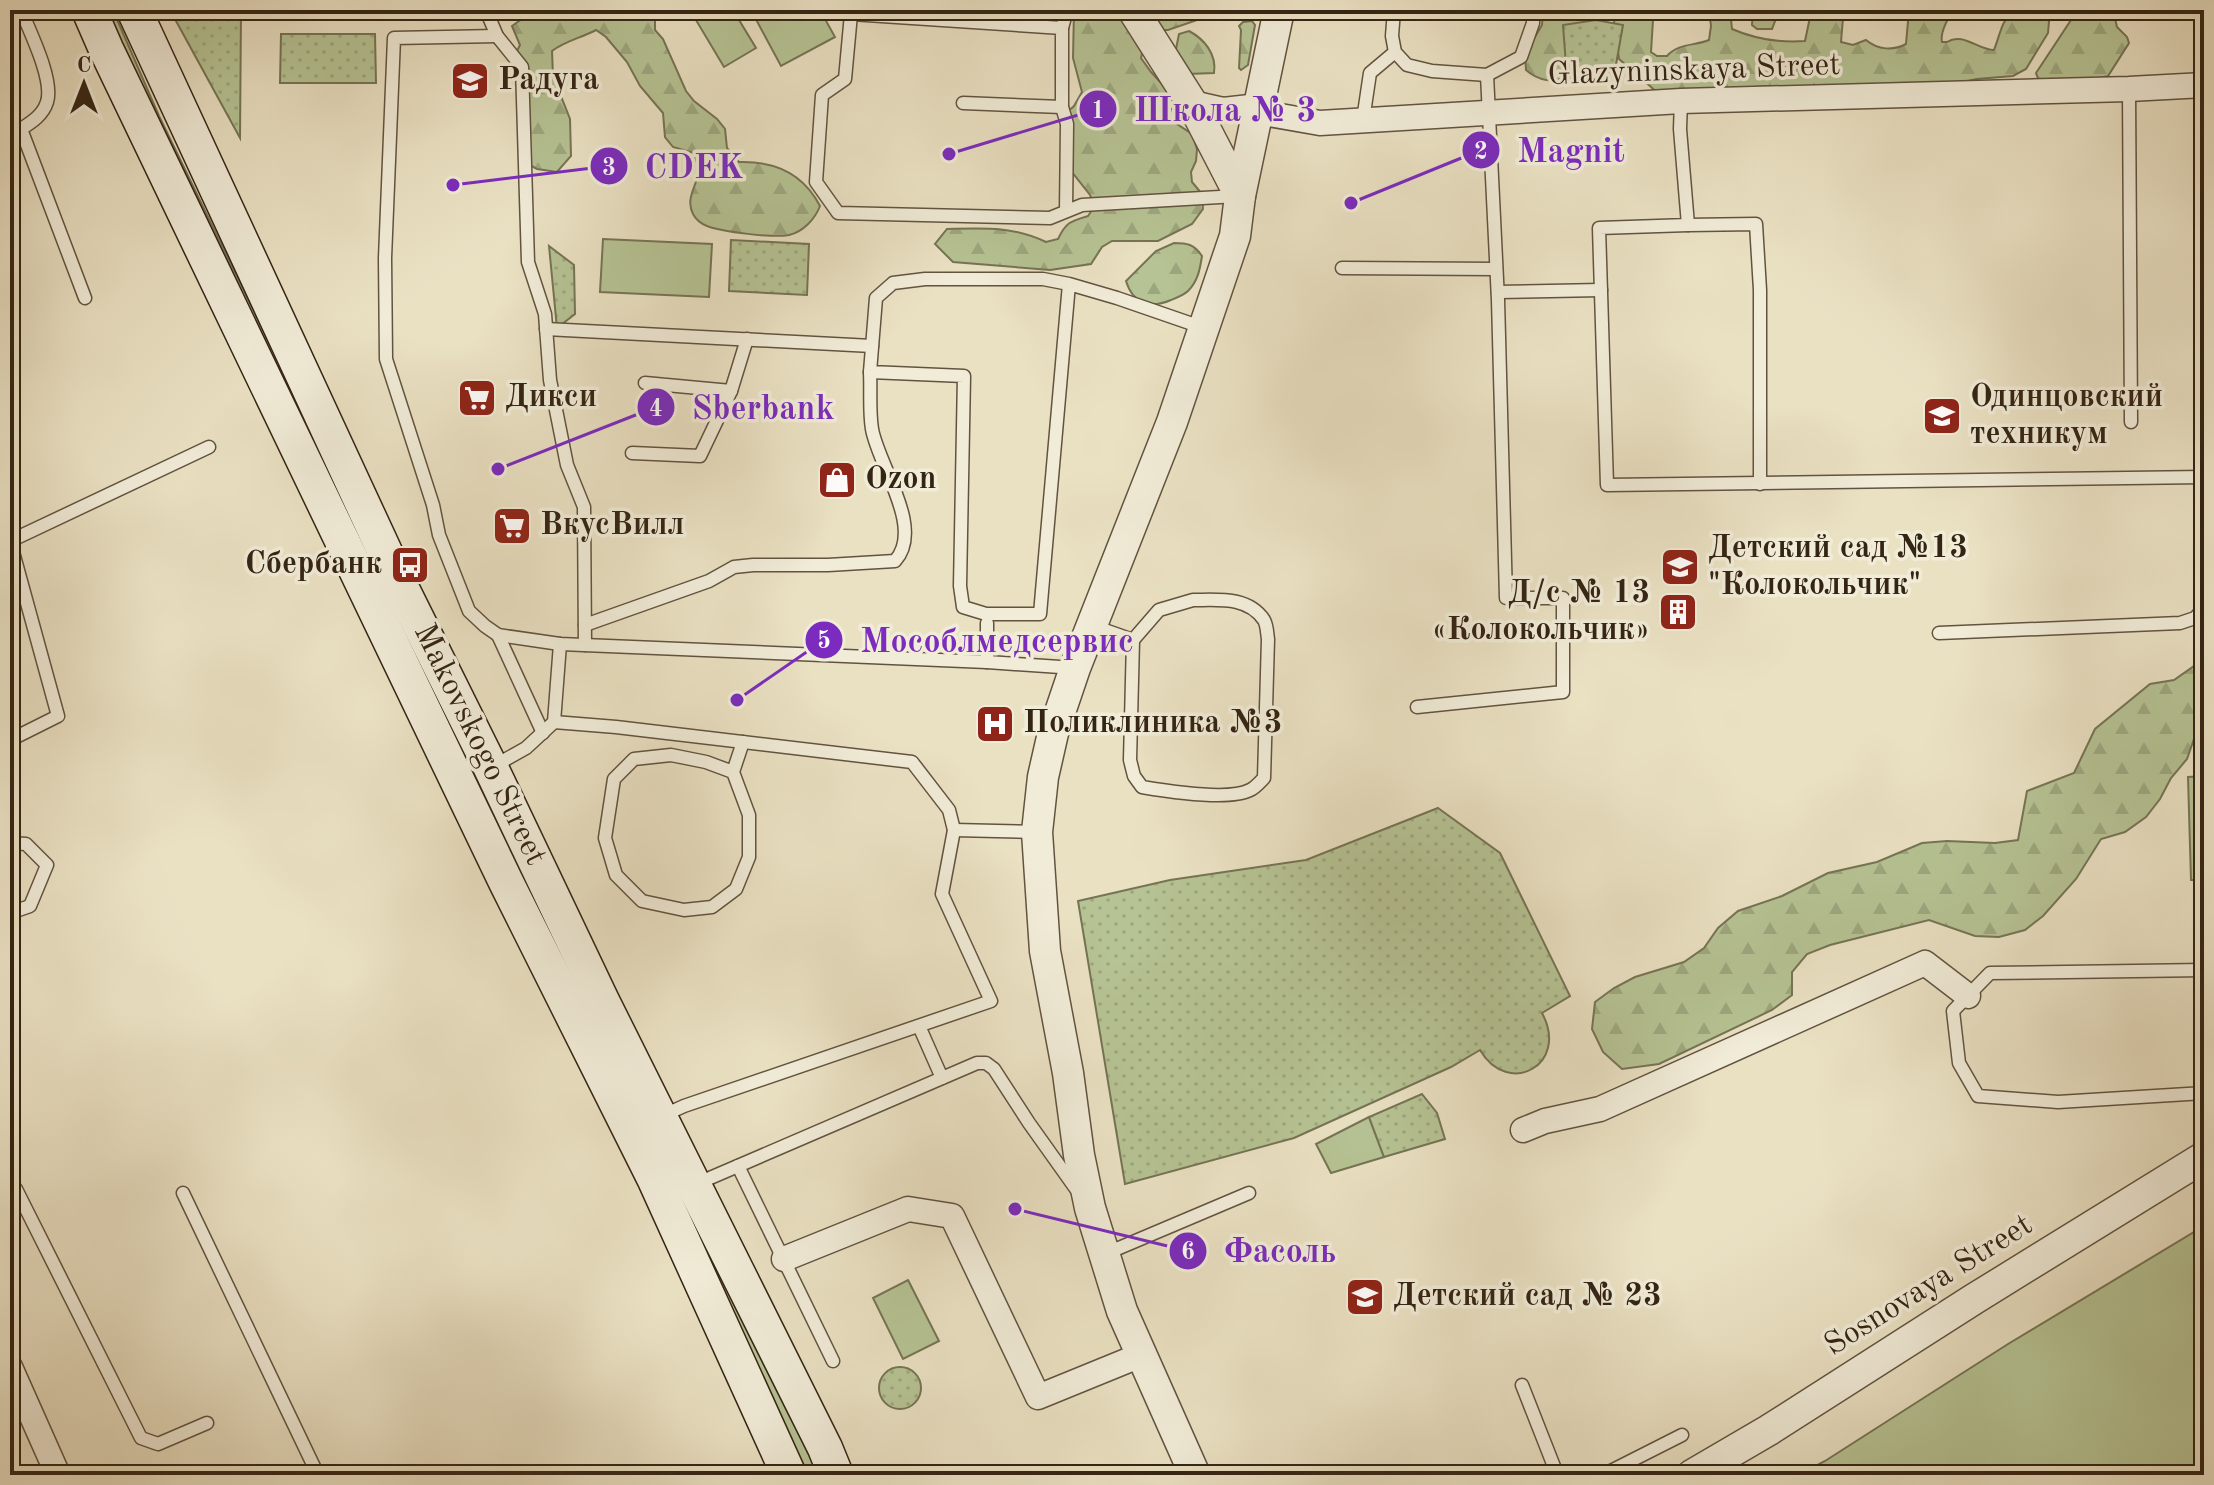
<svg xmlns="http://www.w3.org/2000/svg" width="2214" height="1485" font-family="'Old Standard TT',serif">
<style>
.grass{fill:#b6c394;stroke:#757454;stroke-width:2}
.forest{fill:url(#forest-firs);stroke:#757454;stroke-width:2}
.park{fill:url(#park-dots);stroke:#757454;stroke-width:2}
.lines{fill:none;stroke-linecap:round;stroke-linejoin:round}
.service-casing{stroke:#625340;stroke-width:15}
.minor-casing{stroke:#625340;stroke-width:27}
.tertiary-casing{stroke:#625340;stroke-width:33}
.secondary-casing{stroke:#342414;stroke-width:37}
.service{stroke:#f1ecd8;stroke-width:12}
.minor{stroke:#f1ecd8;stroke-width:24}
.tertiary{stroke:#f1ecd8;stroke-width:30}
.secondary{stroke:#f1ecd8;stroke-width:34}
.labels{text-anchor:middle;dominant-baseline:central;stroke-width:7;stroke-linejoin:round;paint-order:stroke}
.street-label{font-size:32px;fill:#342414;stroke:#f1ecd8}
.poi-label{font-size:32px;font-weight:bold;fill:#342414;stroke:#f1ecd8;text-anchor:start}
.leader{fill:none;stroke:#7b2cbf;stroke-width:3}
.callout-dot{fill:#7b2cbf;stroke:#f1ecd8;stroke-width:3}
.mark-label{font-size:24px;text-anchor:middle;font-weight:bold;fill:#fff}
.callout-label{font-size:34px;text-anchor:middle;font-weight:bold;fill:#7b2cbf;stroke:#f1ecd8;stroke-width:7;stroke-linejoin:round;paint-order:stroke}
</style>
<defs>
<pattern id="forest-firs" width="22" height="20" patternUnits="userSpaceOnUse" patternTransform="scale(2)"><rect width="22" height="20" fill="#b6c394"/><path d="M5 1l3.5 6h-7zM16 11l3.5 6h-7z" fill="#9da77f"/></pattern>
<pattern id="park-dots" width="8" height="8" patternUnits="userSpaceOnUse" patternTransform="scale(2)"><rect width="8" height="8" fill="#b6c394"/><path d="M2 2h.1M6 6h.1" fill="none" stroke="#9da77f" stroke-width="1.8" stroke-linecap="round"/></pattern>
</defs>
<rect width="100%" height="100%" fill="#eae1c3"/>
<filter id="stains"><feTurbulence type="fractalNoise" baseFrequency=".0025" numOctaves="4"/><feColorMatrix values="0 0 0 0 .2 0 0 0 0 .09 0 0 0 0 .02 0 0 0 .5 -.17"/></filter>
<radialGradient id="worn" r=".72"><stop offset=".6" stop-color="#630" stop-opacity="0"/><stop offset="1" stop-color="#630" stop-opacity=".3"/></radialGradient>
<g class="grass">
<polygon points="102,10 113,10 159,116 819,1475 805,1475"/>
<polygon points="690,10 733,10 756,48 724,67"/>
<polygon points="751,10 820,10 835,37 781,66"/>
<polygon points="603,239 712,244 709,297 600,292"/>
<polygon points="2204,776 2204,880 2191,880 2188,777"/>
<polygon points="1369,1117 1384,1157 1331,1173 1316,1144"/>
<polygon points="2204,1226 2204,1475 1799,1475 1825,1461 2008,1344"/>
<polygon points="908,1280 939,1341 903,1359 873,1298"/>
</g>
<g class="forest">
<path d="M543,10H655V30L663,39L686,91L694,101L717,119L725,129L727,148L739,162C774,161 803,173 820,206C815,219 803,232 789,235C772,238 723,232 707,226C702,224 696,220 693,214C685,198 697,187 698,172C698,166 696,159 694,153L673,147L665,137L663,113L640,86L627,62L606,37L596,30C581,38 565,41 552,51L553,76L570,119L571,156L557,172L537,169L526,163L515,55L520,45L512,26L522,19L543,13Z"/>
<path d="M1074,10H1123L1144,45L1141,58L1151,72L1175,98L1168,118L1192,134L1197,149L1196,161L1191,172L1192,182L1202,194L1203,209L1192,224L1158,241H1112L1102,247L1091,264L1050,270L953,262L935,244L947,229C984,228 1013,226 1046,242L1058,239C1066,222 1071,221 1088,216L1095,206L1090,195L1072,172L1066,113L1074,106L1082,92L1073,58Z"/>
<polygon points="1148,10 1218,10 1212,11 1209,16 1168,30 1163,30"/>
<path d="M1543,10H1589C1583,22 1579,34 1575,47C1572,55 1571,66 1567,73C1558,87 1536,79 1526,70L1525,54L1542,25Z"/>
<path d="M1618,10H1670L1653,20L1651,52L1657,56H1667C1678,43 1695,46 1709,40L1711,26L1709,10H1730L1732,29C1755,39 1779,43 1805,41L1810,17L1821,13L1841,16L1843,18L1841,42L1853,45L1866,40C1878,50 1893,51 1906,44L1909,10H1955C1948,16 1940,33 1942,42H1947C1963,32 1978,50 1994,50C2000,35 2001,22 2013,10H2050L2048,33L2026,69L2013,76L1977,79L1958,83L1778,88L1768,86L1659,94L1619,59L1614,22Z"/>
<polygon points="1753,10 1775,10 1775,21 1772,29 1757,29 1752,25"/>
<path d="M2081,10H2113L2117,27L2127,37L2129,43L2108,76C2087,81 2058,90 2038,78L2036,73L2075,14Z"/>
<polygon points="1252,21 1255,25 1248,65 1241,70 1239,68 1241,30 1239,26 1243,22"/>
<path d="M1189,31C1204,39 1217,54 1214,73L1187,74L1173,54L1176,49L1179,34Z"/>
<path d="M1174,243C1187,243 1194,244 1202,256C1200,269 1198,281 1188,291C1184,295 1176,298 1171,300C1150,309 1133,304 1126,281L1156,251Z"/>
<polygon points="2204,659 2204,726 2195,736 2187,759 2171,778 2160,799 2146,817 2125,832 2101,839 2076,879 2043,916 2025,930 1999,937 1975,936 1929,920 1830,945 1807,954 1792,972 1792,995 1772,1010 1659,1064 1622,1069 1603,1052 1592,1029 1595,1002 1614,988 1635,977 1684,962 1704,948 1718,928 1738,911 1782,896 1828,873 1877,862 1922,843 1947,841 1995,843 2018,840 2027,791 2074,773 2095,729 2150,684 2174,680"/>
</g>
<g class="park">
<polygon points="170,10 241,10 240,138"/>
<polygon points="1596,20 1623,25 1614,76 1567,78 1563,25"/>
<polygon points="281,34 375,34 376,83 280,83"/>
<polygon points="731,240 809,244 807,295 729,291"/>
<polygon points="549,246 574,265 575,314 557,328"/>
<path d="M1438,808L1500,853L1570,996L1542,1013C1570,1065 1508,1098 1480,1050L1451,1067L1294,1138L1125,1184L1078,901L1170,880L1306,860Z"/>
<polygon points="1422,1094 1437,1113 1445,1139 1384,1157 1369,1117"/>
<circle cx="900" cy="1388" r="21"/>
</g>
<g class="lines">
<g class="service-casing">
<g id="service">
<path d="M21,10C30,32 54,80 47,102C43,115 32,122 21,129L85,298"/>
<polyline points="486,10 497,36 522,67 528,262 545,314 550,380 567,465 584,507 585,645"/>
<polyline points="1394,10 1392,36 1395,52 1407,65 1432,71 1487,75 1521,57 1533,23 1533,10"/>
<polyline points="1062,28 1067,10"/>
<polyline points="497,36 394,38 385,258 386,359 433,505 439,535 469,611 485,626 498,635 560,644 987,662 1075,668"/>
<polyline points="2129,89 2131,422"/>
<polyline points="1681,101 1680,129 1688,225 1599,228 1607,485 2204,477"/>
<polyline points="963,103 1062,107"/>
<polyline points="1363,120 1370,73 1395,52"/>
<polyline points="1066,211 1067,124 1062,107 1062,28 851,14 845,79 822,95 816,182 838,213 1050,218 1082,205 1237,196"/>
<polyline points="1688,225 1756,224 1760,290 1760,484"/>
<polyline points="1342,268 1496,269"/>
<polyline points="1069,284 1040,614 986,614 963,607 960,586 964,376 870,372 876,298 893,283 925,279 1043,279 1069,284 1117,298 1204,328"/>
<polyline points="1498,292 1601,290"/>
<polyline points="546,329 872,346"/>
<polyline points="645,383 731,391"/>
<polyline points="632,453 700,456 731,391 747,339"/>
<path d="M1193,600C1218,600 1248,596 1264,620C1267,625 1267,633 1268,639L1264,778C1260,782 1255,788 1250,790C1229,801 1166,791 1142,787L1134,776L1130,760L1133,640L1159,610Z"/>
<path d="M585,625L709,581L734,567L753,565H828L895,561C925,528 878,465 872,429C869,411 871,391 870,372"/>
<polyline points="1093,626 1133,640"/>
<polyline points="1939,633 2180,623 2195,618 2204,608"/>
<polyline points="498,635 543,733"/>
<polyline points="987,662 987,623"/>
<polyline points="1417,707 1563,692 1563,598 1506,598 1498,300 1487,75"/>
<polyline points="554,722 616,727 912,762 949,810 954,830 942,894 991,1001 684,1106 662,1116"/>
<polyline points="10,740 58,716 10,541 209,447"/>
<polyline points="494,766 526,748 554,722 560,644"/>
<polyline points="733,772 749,815 749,857 736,889 712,907 684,910 642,901 616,875 605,838 614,779 634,759 671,755 706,762 733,772 743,742"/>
<polyline points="954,830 1037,832"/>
<polyline points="10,843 26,844 47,865 30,906 10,913"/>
<polyline points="2204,970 1990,973 1953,1011 1959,1063 1978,1096 2058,1102 2204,1093"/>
<polyline points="919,1026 942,1078"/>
<polyline points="738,1166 833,1361"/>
<polyline points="696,1184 977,1063 986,1063 994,1069 1029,1123 1076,1189"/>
<polyline points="10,1191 16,1189 141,1438 158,1444 207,1423"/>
<polyline points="183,1193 318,1475"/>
<polyline points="1105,1250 1119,1248 1249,1193"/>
<polyline points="1522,1385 1555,1469"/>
<polyline points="1540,1475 1555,1469 1557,1475"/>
<polyline points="1603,1475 1682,1435"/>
</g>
</g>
<g class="minor-casing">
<g id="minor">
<polyline points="1192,103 1223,110 1259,106 1269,114 1320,123 1681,101 2129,89 2204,85"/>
<polyline points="1523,1130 1545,1121 1600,1109 1925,963 1968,996"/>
<polyline points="784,1259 908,1209 952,1216 1038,1397 1141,1355"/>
<polyline points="10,1367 58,1475"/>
</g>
</g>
<g class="tertiary-casing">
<g id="tertiary">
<polyline points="1133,10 1192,103 1240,196"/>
<polyline points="1195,1475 1122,1311 1090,1208 1079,1155 1068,1073 1045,951 1037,832 1043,777 1053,733 1075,668 1172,422 1235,236 1240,196 1279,10"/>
<polyline points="1692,1475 1769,1430 1974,1299 2204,1157"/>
</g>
</g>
<g class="secondary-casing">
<g id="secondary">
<polyline points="89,10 106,49 506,882 655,1180 789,1475"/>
<polyline points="134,10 402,589 491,768 602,1001 825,1448 836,1475"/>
</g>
</g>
<use href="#service" class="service"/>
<use href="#minor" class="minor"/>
<use href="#tertiary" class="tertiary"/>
<use href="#secondary" class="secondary"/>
</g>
<defs>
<g id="school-square" transform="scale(2)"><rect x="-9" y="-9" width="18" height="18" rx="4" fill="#8f2418" stroke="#f1ecd8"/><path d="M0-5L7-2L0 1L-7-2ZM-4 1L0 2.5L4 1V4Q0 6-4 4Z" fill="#fff"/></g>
<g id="supermarket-square" transform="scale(2)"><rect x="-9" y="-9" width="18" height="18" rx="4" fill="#8f2418" stroke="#f1ecd8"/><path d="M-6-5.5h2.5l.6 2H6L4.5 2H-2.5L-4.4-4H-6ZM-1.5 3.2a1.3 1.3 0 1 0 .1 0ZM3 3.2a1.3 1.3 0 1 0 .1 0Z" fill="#fff"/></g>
<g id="university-square" transform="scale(2)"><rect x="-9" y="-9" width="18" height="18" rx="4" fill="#8f2418" stroke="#f1ecd8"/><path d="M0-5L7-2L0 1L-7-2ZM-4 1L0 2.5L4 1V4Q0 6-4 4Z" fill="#fff"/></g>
<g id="shop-square" transform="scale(2)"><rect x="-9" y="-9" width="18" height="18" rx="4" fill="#8f2418" stroke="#f1ecd8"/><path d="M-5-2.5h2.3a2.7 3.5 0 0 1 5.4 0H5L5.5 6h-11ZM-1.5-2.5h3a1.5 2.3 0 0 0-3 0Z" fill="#fff"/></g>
<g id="bus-square" transform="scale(2)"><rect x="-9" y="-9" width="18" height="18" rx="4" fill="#8f2418" stroke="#f1ecd8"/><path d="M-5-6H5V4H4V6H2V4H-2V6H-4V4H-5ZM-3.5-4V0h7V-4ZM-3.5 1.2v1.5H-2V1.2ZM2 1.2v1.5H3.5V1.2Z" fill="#fff"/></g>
<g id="building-square" transform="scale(2)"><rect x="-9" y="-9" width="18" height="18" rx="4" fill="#8f2418" stroke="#f1ecd8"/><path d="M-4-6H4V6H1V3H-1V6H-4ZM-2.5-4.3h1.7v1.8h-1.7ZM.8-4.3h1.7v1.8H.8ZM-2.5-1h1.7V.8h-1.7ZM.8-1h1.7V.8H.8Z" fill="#fff"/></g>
<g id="hospital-square" transform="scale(2)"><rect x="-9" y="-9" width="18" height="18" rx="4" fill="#8f2418" stroke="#f1ecd8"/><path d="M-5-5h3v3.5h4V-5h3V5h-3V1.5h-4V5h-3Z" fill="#fff"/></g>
</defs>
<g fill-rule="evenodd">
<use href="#school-square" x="470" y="81"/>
<use href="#supermarket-square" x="477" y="398"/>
<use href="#university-square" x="1942" y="416"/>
<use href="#shop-square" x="837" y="480"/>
<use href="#supermarket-square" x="512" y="526"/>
<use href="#bus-square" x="410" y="565"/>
<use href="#school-square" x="1680" y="567"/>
<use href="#building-square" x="1678" y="612"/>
<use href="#hospital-square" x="995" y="724"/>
<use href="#school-square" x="1365" y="1297"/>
</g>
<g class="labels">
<g class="street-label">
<text transform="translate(1694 71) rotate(-2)">Glazyninskaya Street</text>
<text transform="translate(479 745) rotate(64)">Makovskogo Street</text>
<text transform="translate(1929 1286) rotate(-32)">Sosnovaya Street</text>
</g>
<g class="poi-label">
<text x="498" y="81">Радуга</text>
<text x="505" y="398">Дикси</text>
<text x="1970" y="398">Одинцовский<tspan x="1970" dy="37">техникум</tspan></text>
<text x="865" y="480">Ozon</text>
<text x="540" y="526">ВкусВилл</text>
<text x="1708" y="549">Детский сад №13<tspan x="1708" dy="37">"Колокольчик"</tspan></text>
<text x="382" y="565" text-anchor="end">Сбербанк</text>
<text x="1650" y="594" text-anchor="end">Д/с № 13<tspan x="1650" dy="37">«Колокольчик»</tspan></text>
<text x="1023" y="724">Поликлиника №3</text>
<text x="1393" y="1297">Детский сад № 23</text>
</g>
</g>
<path class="leader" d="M949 154L1098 109M1351 203L1481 150M453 185L609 166M498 469L656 407M737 700L824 640M1015 1209L1188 1251"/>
<g class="callout-dot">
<circle cx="949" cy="154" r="8"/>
<circle cx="1351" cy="203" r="8"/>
<circle cx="453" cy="185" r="8"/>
<circle cx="498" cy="469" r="8"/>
<circle cx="737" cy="700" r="8"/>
<circle cx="1015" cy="1209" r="8"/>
<circle cx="1098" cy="109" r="20"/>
<circle cx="1481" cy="150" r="20"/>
<circle cx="609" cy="166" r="20"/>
<circle cx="656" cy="407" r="20"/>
<circle cx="824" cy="640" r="20"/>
<circle cx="1188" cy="1251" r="20"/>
</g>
<g class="mark-label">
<text x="1098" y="118">1</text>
<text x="1481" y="159">2</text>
<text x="609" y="175">3</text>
<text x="656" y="416">4</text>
<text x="824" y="648">5</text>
<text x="1188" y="1259">6</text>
</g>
<g class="callout-label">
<text x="1225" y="121">Школа № 3</text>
<text x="1571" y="162">Magnit</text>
<text x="694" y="178">CDEK</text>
<text x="763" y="419">Sberbank</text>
<text x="997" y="652">Мособлмедсервис</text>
<text x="1280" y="1262">Фасоль</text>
</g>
<rect width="2214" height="1485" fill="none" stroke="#eae1c3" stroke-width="40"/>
<rect x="12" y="12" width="2190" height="1461" fill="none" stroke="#342414" stroke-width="4"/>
<rect x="20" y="20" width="2174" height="1445" fill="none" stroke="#342414" stroke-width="2"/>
<g transform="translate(84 84)" stroke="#f1ecd8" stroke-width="6" paint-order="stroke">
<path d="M0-6L14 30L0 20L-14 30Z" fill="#342414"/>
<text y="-12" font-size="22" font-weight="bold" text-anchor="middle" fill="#342414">С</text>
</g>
<rect width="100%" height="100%" filter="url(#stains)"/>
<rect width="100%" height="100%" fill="url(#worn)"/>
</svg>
